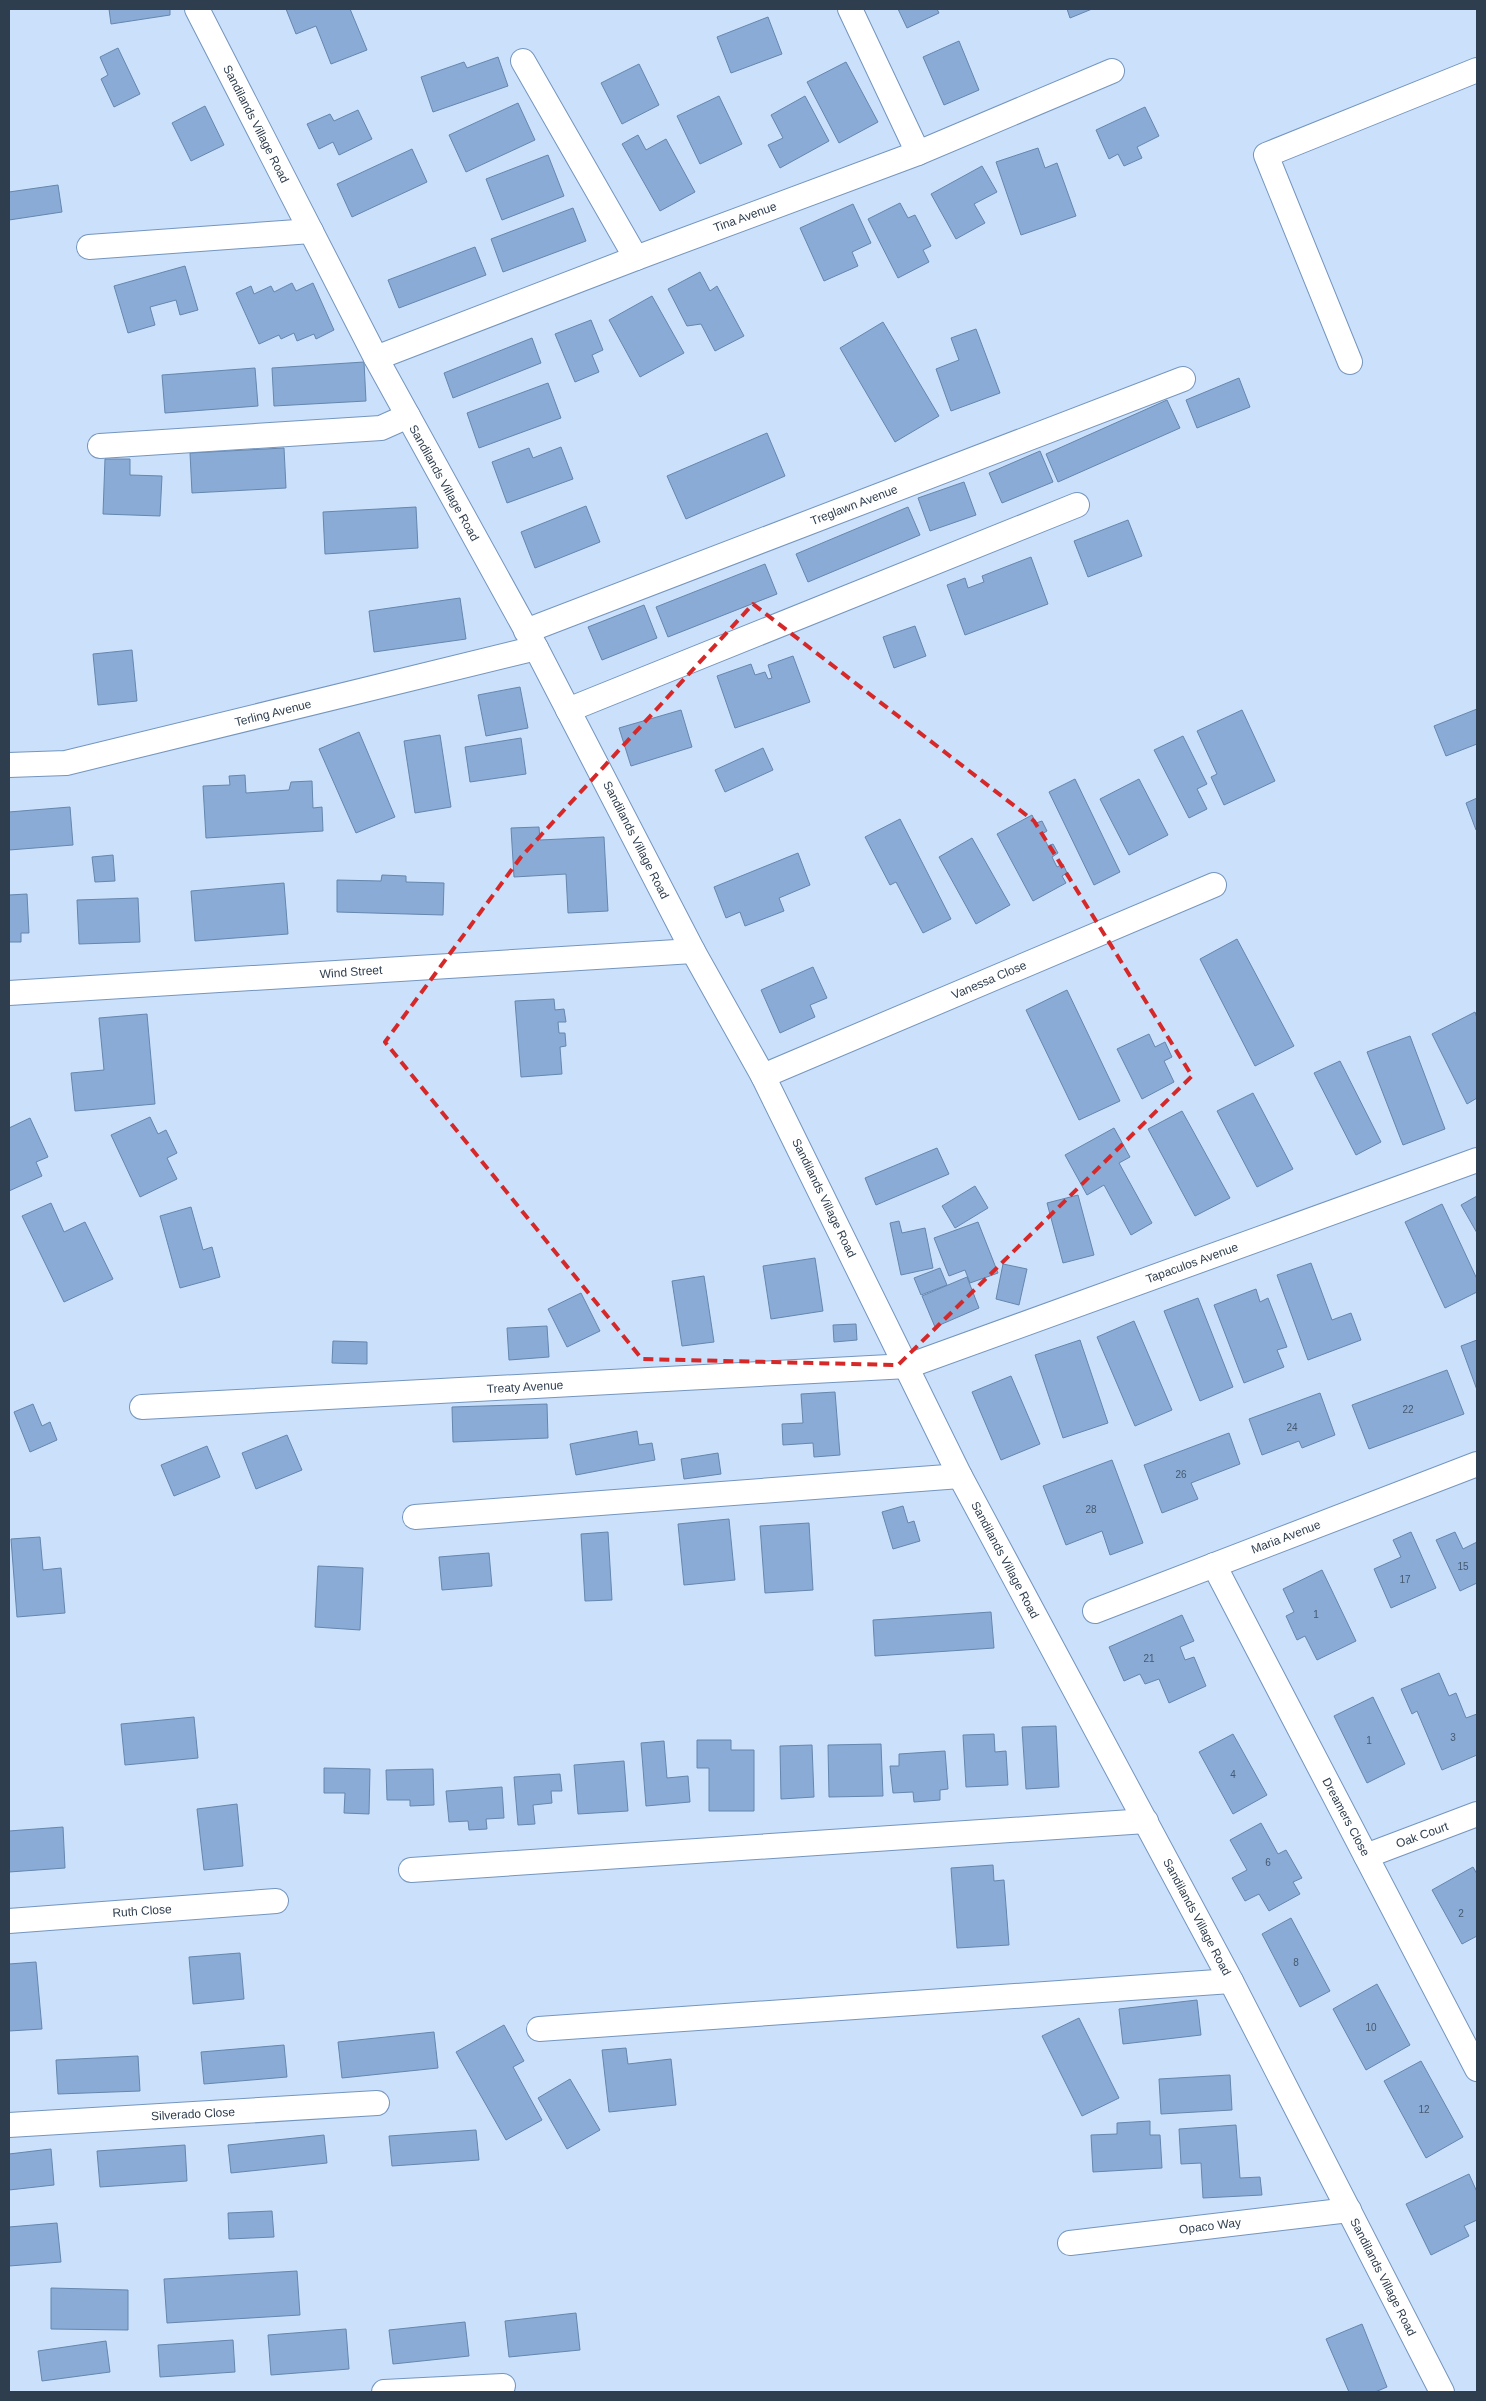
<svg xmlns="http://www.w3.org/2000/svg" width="1486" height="2401" font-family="Helvetica,sans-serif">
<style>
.building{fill:#89abd5;stroke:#6586ae}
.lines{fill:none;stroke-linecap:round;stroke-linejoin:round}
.minor-casing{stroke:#7495be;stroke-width:26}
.minor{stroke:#fff;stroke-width:24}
.marked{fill:none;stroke:#d62828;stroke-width:4;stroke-dasharray:10 6;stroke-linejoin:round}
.labels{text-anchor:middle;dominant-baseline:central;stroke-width:5;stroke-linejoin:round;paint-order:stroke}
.number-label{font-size:10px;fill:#465970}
.street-label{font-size:12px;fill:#2f3e4f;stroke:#fff}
</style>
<rect width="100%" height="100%" fill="#cae0fb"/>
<g class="building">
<polygon points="109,9 170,9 170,15 111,24"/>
<polygon points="286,9 350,9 367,50 331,64 316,26 296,34"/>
<polygon points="898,9 937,9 939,13 907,28"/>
<polygon points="1067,9 1092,9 1070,18"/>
<polygon points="768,17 782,54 731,73 717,37"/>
<polygon points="959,41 979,90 944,105 923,57"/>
<polygon points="118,48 140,94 114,107 101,79 108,75 100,57"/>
<polygon points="498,57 508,86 433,112 421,77 464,62 467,68"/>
<polygon points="846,62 878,122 839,143 807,82"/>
<polygon points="639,64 659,105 622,124 601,83"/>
<polygon points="719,96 742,144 700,164 677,116"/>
<polygon points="805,96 829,141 780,168 768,145 783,138 771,115"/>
<polygon points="518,103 535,140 466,172 449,135"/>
<polygon points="205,106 224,145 191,161 172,123"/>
<polygon points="1145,107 1159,136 1137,147 1142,158 1124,166 1118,154 1109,159 1096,130"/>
<polygon points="358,110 372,139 339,155 333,142 319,149 307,124 330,114 334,121"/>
<polygon points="638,135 646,150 666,139 695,192 660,211 622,144"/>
<polygon points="1038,148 1045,168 1057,163 1076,216 1021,235 996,162"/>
<polygon points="412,149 427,182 352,217 337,184"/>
<polygon points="548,155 564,196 502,220 486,179"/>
<polygon points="982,166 997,192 974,204 985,223 956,239 931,194"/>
<polygon points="58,185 62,212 9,220 9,192"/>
<polygon points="900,203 908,218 915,215 931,246 923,250 929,262 898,278 868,219"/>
<polygon points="853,204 871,243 852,252 858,266 824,281 800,228"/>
<polygon points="573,208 586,241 503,272 491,239"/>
<polygon points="475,247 486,275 399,308 388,280"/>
<polygon points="185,266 198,310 180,315 176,300 150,307 155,325 128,333 114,286"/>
<polygon points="700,272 710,291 717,286 744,336 715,351 701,324 687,326 668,289"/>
<polygon points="292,283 296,291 313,283 334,330 316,339 314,334 297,341 294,333 281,339 279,335 259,344 236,293 251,286 254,294 271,286 274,292"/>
<polygon points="652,296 684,353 640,377 609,320"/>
<polygon points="591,320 603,350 592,355 599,372 575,382 555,334"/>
<polygon points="883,322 939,416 895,442 840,348"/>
<polygon points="976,329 1000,393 951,411 936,369 959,360 951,338"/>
<polygon points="532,338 541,363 453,398 444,373"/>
<polygon points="364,362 366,401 274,406 272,368"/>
<polygon points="255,368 258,406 165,413 162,375"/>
<polygon points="1239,378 1250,407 1197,428 1186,400"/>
<polygon points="548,383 561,418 479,448 467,413"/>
<polygon points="1167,400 1180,428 1058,482 1046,454"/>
<polygon points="767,433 785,476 686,519 667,476"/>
<polygon points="561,447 573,479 507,503 492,462 529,448 533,458"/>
<polygon points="284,448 286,488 192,493 190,453"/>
<polygon points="1040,451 1053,482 1002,503 989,473"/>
<polygon points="105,459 130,459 130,475 162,476 160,516 103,514"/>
<polygon points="964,482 976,515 930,531 918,498"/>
<polygon points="586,506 600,542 535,568 521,532"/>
<polygon points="416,507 418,548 325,554 323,512"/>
<polygon points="908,507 920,535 808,582 796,554"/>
<polygon points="1128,520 1142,556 1088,577 1074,541"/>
<polygon points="1031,557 1048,604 965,635 947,585 965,578 968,588 984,582 982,576"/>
<polygon points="765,564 777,594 668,637 656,607"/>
<polygon points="460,598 466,639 374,652 369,611"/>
<polygon points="644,605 657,638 602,660 588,627"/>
<polygon points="915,626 926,656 894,668 883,637"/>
<polygon points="132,650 137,701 98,705 93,654"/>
<polygon points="793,656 810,702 735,728 717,676 751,664 755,675 765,672 768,679 772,678 768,665"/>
<polygon points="520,687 528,728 486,736 478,695"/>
<polygon points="1477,709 1477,744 1446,756 1434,726"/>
<polygon points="681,710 692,747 631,766 619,728"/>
<polygon points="1242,710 1275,781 1224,805 1211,777 1217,774 1197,731"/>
<polygon points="359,732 395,817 356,833 319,749"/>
<polygon points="440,735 451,807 415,813 404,741"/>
<polygon points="1183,736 1207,784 1197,789 1207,809 1189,818 1154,750"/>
<polygon points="521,738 526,774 470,782 465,747"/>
<polygon points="763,748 773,770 725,792 715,770"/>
<polygon points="245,775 246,793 289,790 291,782 312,781 313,808 322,807 323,831 206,838 203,786 230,785 229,776"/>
<polygon points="1075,779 1120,872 1094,885 1049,792"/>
<polygon points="1139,779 1168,835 1129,855 1100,799"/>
<polygon points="1477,798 1477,829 1476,830 1466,803"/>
<polygon points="70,807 73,845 9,850 9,812"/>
<polygon points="1032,815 1036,823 1042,821 1047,831 1042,834 1048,846 1053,844 1058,853 1052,857 1057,867 1063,864 1067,873 1062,876 1066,883 1033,901 997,834"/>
<polygon points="900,819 951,919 923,933 896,882 890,885 865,837"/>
<polygon points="539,827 540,840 604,837 608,911 568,913 566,874 514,877 511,828"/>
<polygon points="972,838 1010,905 976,924 939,857"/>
<polygon points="798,853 810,885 779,898 784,911 745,926 740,912 726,918 714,887"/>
<polygon points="113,855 115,881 95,882 92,857"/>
<polygon points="382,875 406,876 406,882 444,883 443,915 337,912 337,880 381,881"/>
<polygon points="284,883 288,934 195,941 191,891"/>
<polygon points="27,894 29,933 21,933 21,942 9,942 9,895"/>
<polygon points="138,898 140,942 79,944 77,900"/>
<polygon points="1237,939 1294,1046 1255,1066 1200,959"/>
<polygon points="813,967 827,998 810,1005 815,1017 780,1033 761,990"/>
<polygon points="1067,990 1120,1101 1079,1120 1026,1010"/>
<polygon points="554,999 555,1010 564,1009 566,1022 558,1022 559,1033 565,1033 566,1046 560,1047 562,1074 521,1077 515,1001"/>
<polygon points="1475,1012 1477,1018 1477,1098 1467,1104 1432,1034"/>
<polygon points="147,1014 155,1104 75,1111 71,1073 104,1070 99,1018"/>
<polygon points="1149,1034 1155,1047 1165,1042 1172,1057 1164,1061 1174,1082 1142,1099 1117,1049"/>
<polygon points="1410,1036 1445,1129 1403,1145 1367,1052"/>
<polygon points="1340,1061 1381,1142 1356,1155 1314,1073"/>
<polygon points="1253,1093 1293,1169 1257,1187 1217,1111"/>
<polygon points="1182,1111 1230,1198 1195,1216 1148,1129"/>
<polygon points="150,1117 158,1134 166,1130 177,1153 167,1158 177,1179 140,1197 111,1135"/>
<polygon points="30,1118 48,1157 36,1162 42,1176 9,1191 9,1128"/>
<polygon points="1114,1128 1130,1157 1119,1163 1152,1223 1131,1235 1104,1185 1087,1195 1065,1155"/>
<polygon points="937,1148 949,1174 876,1205 865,1178"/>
<polygon points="975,1186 988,1208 955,1228 942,1206"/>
<polygon points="1078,1195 1094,1255 1063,1263 1047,1203"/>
<polygon points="1477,1196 1477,1233 1461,1205"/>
<polygon points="51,1203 64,1232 85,1222 113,1279 64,1302 22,1216"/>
<polygon points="1442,1204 1477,1279 1477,1292 1445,1308 1405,1222"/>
<polygon points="191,1207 203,1250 212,1247 220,1277 180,1288 160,1216"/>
<polygon points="899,1221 902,1233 925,1228 933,1268 901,1275 890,1223"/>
<polygon points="978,1222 998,1273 970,1283 965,1270 949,1276 934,1238"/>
<polygon points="815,1258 823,1311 771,1319 763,1266"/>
<polygon points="1311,1263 1332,1320 1351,1313 1361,1340 1308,1360 1277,1275"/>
<polygon points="1003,1264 1027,1269 1019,1305 996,1299"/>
<polygon points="940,1268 947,1285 921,1295 914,1278"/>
<polygon points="704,1276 714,1342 682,1346 672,1281"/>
<polygon points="967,1277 979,1308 935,1327 922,1296"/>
<polygon points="1256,1289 1260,1302 1268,1298 1287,1347 1277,1350 1284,1367 1244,1383 1214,1305"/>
<polygon points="581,1293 600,1331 567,1347 548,1309"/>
<polygon points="1198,1298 1233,1387 1200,1401 1164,1311"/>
<polygon points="1134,1321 1172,1410 1135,1426 1097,1337"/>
<polygon points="856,1324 857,1340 834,1342 833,1325"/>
<polygon points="547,1326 549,1357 509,1360 507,1328"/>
<polygon points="1080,1340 1108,1423 1063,1438 1035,1355"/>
<polygon points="1477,1340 1477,1390 1461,1346"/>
<polygon points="333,1341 367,1342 367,1364 332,1363"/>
<polygon points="1447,1370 1464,1414 1369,1449 1352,1405"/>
<polygon points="1011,1376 1040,1444 1001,1460 972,1392"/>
<polygon points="835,1392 840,1455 814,1457 813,1443 783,1445 782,1424 803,1423 801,1394"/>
<polygon points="1320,1393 1335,1435 1302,1448 1299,1441 1262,1455 1249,1419"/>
<polygon points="33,1404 42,1426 50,1422 57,1440 30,1452 14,1412"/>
<polygon points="547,1404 548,1438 453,1442 452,1407"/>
<polygon points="637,1431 639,1445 652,1443 655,1460 576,1475 570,1444"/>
<polygon points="1229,1433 1240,1464 1191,1483 1198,1499 1162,1513 1144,1465"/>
<polygon points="287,1435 302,1470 256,1489 242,1453"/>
<polygon points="207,1446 220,1477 174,1496 161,1465"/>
<polygon points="718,1453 721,1474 684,1479 681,1459"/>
<polygon points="1112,1460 1143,1543 1110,1555 1102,1531 1066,1545 1043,1486"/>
<polygon points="903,1506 908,1523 914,1521 920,1541 893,1549 882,1512"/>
<polygon points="729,1519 735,1580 684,1585 678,1524"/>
<polygon points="809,1523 813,1590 765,1593 760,1526"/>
<polygon points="608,1532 612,1600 585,1601 581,1534"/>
<polygon points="1411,1532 1436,1588 1391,1608 1374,1569 1401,1557 1393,1540"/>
<polygon points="1455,1532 1463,1549 1477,1542 1477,1583 1460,1591 1436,1540"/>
<polygon points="40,1537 43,1570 61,1568 65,1613 17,1617 11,1539"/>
<polygon points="489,1553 492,1586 442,1590 439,1557"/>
<polygon points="318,1566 363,1568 360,1630 315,1627"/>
<polygon points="1322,1570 1356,1641 1317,1660 1305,1636 1297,1640 1286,1616 1294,1612 1283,1589"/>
<polygon points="991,1612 994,1648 875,1656 873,1620"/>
<polygon points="1182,1615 1194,1641 1180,1647 1185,1660 1194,1657 1206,1686 1169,1703 1159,1679 1145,1684 1140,1674 1124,1681 1109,1647"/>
<polygon points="1439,1673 1449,1696 1456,1693 1466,1718 1477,1714 1477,1755 1442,1770 1417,1711 1412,1714 1401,1689"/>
<polygon points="1373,1697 1405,1764 1367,1783 1334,1716"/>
<polygon points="194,1717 198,1758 125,1765 121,1724"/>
<polygon points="1056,1726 1059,1787 1026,1789 1022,1727"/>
<polygon points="994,1734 995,1752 1006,1751 1008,1785 966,1787 963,1735"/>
<polygon points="1233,1734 1267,1795 1233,1814 1199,1752"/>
<polygon points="697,1740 731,1740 731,1750 754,1750 754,1811 709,1811 709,1768 697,1768"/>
<polygon points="664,1741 667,1778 688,1776 690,1802 646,1806 641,1743"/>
<polygon points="881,1744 883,1796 829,1797 828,1745"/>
<polygon points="812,1745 814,1797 781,1799 780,1746"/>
<polygon points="945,1751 948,1789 940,1790 940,1800 914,1802 913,1792 893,1793 890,1766 899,1766 899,1754"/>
<polygon points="624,1761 628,1811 578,1814 574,1765"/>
<polygon points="324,1768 370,1769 369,1814 344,1813 345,1793 324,1793"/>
<polygon points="433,1769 434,1805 410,1806 410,1800 387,1800 386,1770"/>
<polygon points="560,1774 562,1791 551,1791 552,1803 533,1805 535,1824 518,1825 514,1777"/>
<polygon points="502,1787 504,1818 486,1819 487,1829 469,1830 468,1821 449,1822 446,1791"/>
<polygon points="237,1804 243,1866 204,1870 197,1809"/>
<polygon points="1261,1823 1278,1854 1286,1850 1302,1878 1293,1882 1300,1894 1269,1911 1259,1894 1245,1901 1232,1878 1247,1870 1230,1840"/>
<polygon points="63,1827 65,1868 9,1872 9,1831"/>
<polygon points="993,1865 994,1881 1004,1880 1009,1945 957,1948 951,1868"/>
<polygon points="1473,1867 1477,1874 1477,1936 1462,1944 1432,1890"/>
<polygon points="1291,1918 1330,1991 1300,2007 1262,1934"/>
<polygon points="240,1953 244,1999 193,2004 189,1957"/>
<polygon points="36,1962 42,2029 9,2031 9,1964"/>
<polygon points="1377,1984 1410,2045 1366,2070 1333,2009"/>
<polygon points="1197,2000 1201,2035 1123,2044 1119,2009"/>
<polygon points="1079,2018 1119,2098 1082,2116 1042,2036"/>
<polygon points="504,2025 524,2061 513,2067 542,2120 506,2140 456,2052"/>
<polygon points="434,2032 438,2068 342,2078 338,2042"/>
<polygon points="284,2045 287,2077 204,2084 201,2052"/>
<polygon points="626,2048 628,2064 671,2059 676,2105 609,2112 602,2050"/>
<polygon points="138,2056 140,2091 58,2094 56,2060"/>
<polygon points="1421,2061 1463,2137 1426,2158 1384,2081"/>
<polygon points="1230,2075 1232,2110 1161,2114 1159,2079"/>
<polygon points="570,2079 600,2130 567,2149 538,2098"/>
<polygon points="1150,2121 1150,2135 1160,2135 1162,2168 1093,2172 1091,2135 1117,2134 1117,2123"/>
<polygon points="1236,2125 1240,2178 1260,2177 1262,2195 1203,2198 1201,2163 1181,2164 1179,2129"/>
<polygon points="476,2130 479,2160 392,2166 389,2136"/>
<polygon points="324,2135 327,2163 231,2173 228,2145"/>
<polygon points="185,2145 187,2181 100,2187 97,2151"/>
<polygon points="51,2149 54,2185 9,2190 9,2154"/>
<polygon points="1469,2174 1477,2192 1477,2220 1464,2226 1469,2236 1431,2255 1406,2204"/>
<polygon points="272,2211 274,2237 229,2239 228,2213"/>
<polygon points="57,2223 61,2262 9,2266 9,2227"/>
<polygon points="297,2271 300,2315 167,2323 164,2279"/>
<polygon points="51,2288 128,2290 128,2330 51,2329"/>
<polygon points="576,2313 580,2350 509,2357 505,2321"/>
<polygon points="465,2322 469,2356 393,2364 389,2330"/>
<polygon points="1362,2324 1387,2387 1375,2392 1349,2392 1326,2339"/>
<polygon points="346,2329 349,2369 271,2375 268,2335"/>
<polygon points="233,2340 235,2372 160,2377 158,2345"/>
<polygon points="106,2341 110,2372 42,2381 38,2351"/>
</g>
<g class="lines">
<g class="minor-casing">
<g id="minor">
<polyline points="197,9 376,358 536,648 693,951 763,1076 960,1476 1231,1981 1442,2392"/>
<polyline points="850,9 918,153"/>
<polyline points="523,61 636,258"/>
<polyline points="89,247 311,231"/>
<polyline points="376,358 636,258 918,153 1112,71"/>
<polyline points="1350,362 1266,155 1477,70"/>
<polyline points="100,446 381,428 408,416"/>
<polyline points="526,631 1183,379"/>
<polyline points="568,710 1077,505"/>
<polyline points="9,765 66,763 536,648"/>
<polyline points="9,993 693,951"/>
<polyline points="763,1076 1214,885"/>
<polyline points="142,1407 908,1366 1477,1160"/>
<polyline points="415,1517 960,1476"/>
<polyline points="1214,1565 1477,2069"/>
<polyline points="1095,1611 1477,1464"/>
<polyline points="1366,1856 1477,1814"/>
<polyline points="411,1870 1146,1821"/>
<polyline points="9,1921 276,1901"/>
<polyline points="539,2029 1231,1981"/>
<polyline points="9,2125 377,2103"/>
<polyline points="1070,2243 1349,2210"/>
<polyline points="384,2392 503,2386"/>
</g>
</g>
<use href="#minor" class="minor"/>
</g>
<path class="marked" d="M753,604L1034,821L1192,1076L898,1365L642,1359L385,1042L521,857Z"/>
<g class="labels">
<g class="number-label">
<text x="1408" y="1409">22</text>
<text x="1292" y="1427">24</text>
<text x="1181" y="1474">26</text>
<text x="1091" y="1509">28</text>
<text x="1463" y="1566">15</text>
<text x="1405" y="1579">17</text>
<text x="1316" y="1614">1</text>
<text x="1149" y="1658">21</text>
<text x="1453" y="1737">3</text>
<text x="1369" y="1740">1</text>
<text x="1233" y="1774">4</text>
<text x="1268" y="1862">6</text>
<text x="1461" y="1913">2</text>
<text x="1296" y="1962">8</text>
<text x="1371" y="2027">10</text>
<text x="1424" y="2109">12</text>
</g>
<g class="street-label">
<text transform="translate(256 124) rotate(63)">Sandilands Village Road</text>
<text transform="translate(745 217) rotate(-20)">Tina Avenue</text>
<text transform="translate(444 483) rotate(61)">Sandilands Village Road</text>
<text transform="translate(854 505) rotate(-21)">Treglawn Avenue</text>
<text transform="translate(273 713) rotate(-14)">Terling Avenue</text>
<text transform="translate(636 840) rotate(63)">Sandilands Village Road</text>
<text transform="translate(351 972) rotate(-4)">Wind Street</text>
<text transform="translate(989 980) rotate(-23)">Vanessa Close</text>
<text transform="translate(824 1198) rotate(64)">Sandilands Village Road</text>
<text transform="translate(1192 1263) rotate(-20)">Tapaculos Avenue</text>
<text transform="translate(525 1387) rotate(-3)">Treaty Avenue</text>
<text transform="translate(1286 1537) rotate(-21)">Maria Avenue</text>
<text transform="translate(1005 1560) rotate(62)">Sandilands Village Road</text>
<text transform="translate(1346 1817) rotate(62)">Dreamers Close</text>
<text transform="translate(1422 1835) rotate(-20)">Oak Court</text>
<text transform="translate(142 1911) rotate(-4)">Ruth Close</text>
<text transform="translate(1197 1917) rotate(62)">Sandilands Village Road</text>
<text transform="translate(193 2114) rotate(-3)">Silverado Close</text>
<text transform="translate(1210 2226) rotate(-7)">Opaco Way</text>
<text transform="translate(1383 2277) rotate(63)">Sandilands Village Road</text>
</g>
</g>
<rect width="1486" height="2401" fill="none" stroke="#2f3e4f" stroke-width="20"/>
</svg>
